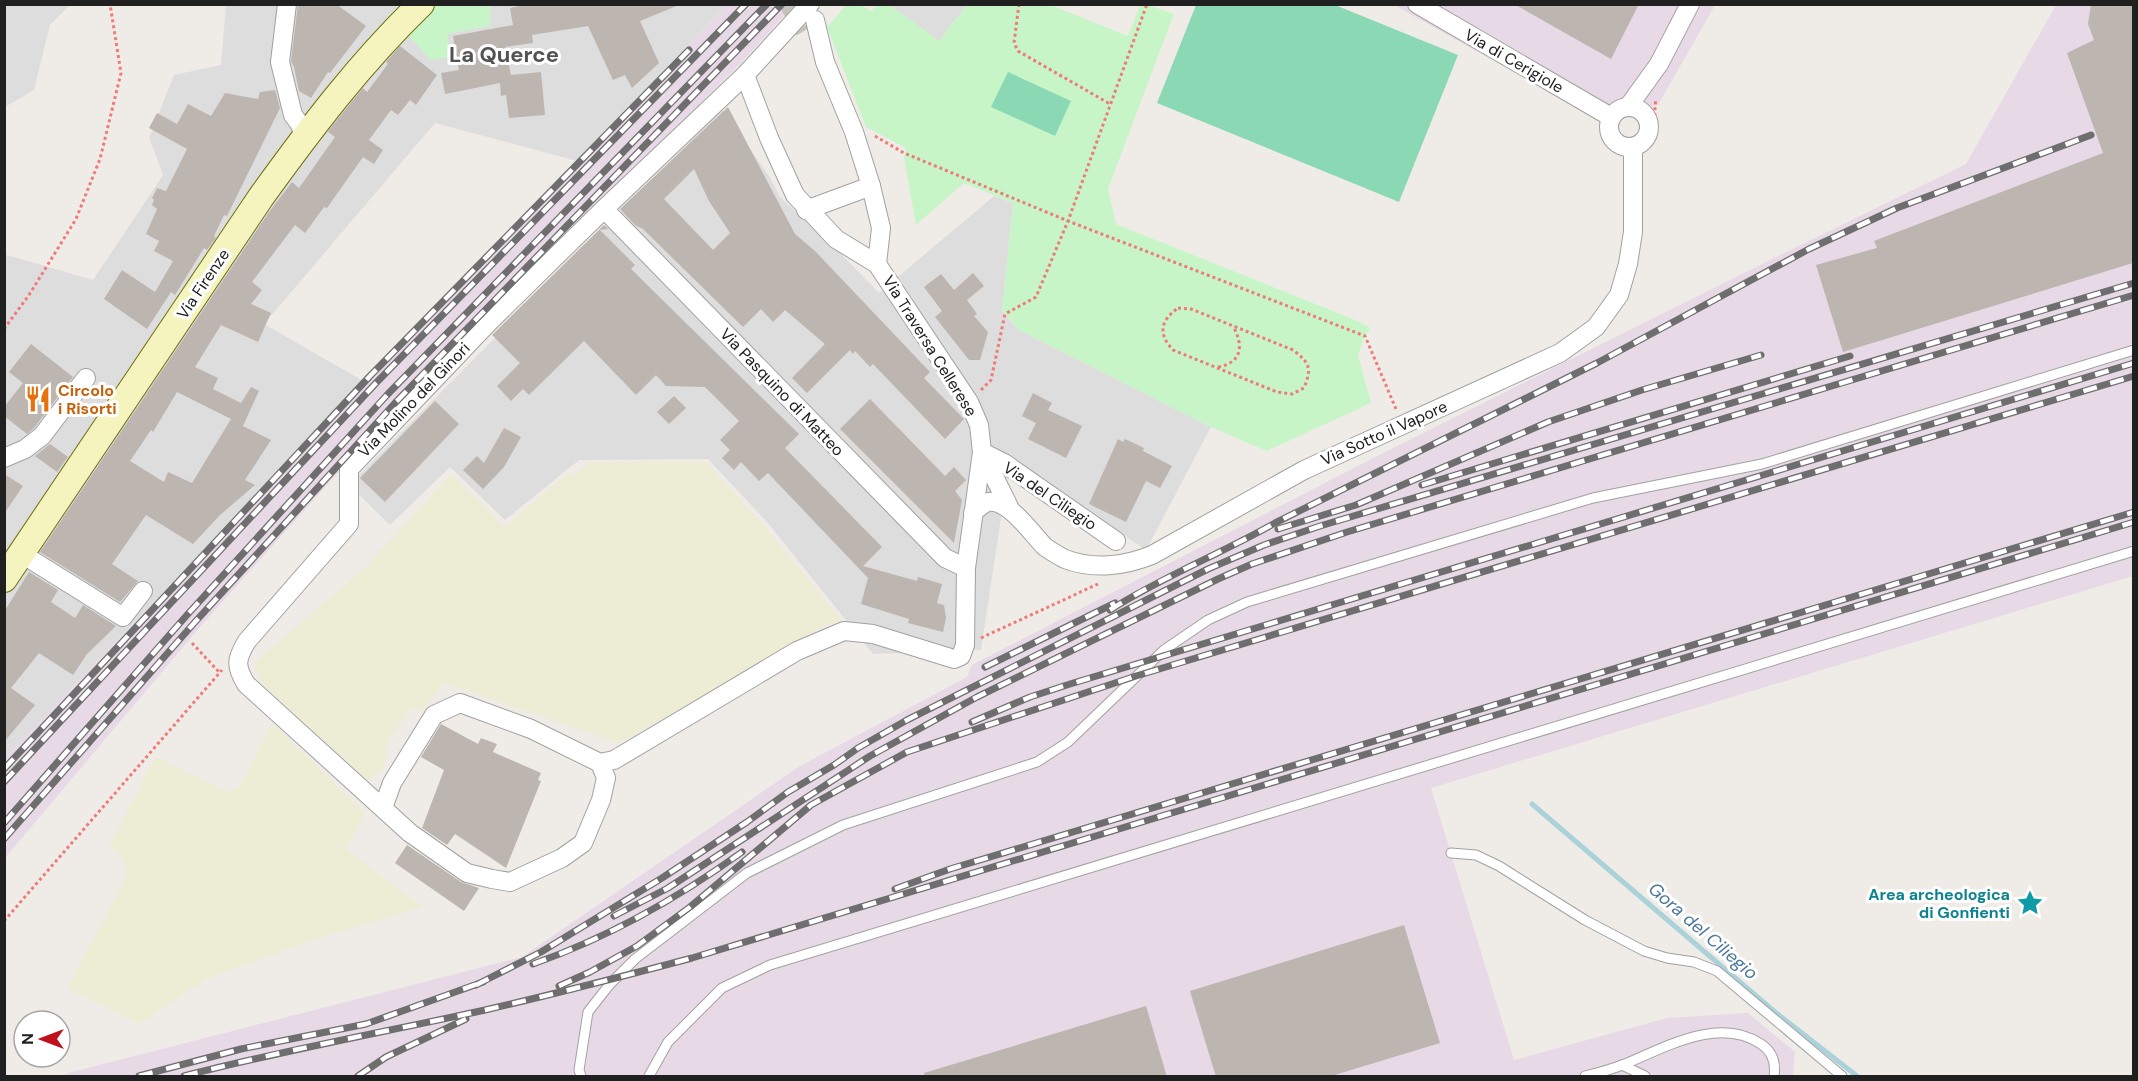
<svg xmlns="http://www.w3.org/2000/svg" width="2138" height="1081" font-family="'DM Sans',sans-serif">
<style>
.residential{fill:#dedddd}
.industrial{fill:#e8d9e6}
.farmland{fill:#edecd4}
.park{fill:#c8f5c8}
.pitch{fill:#8bd8b5}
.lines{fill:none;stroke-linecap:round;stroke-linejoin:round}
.stream{stroke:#abd2d9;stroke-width:5}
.building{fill:#bdb5b0;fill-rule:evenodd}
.minor-tunnel{stroke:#c6c3bf;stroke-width:18;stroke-dasharray:18 9;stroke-linecap:butt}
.service-casing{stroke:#a1a1a1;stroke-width:11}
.minor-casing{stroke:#a1a1a1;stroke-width:20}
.secondary-casing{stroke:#6c700e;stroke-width:28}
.path{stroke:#ef7b78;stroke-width:3;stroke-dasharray:3 3;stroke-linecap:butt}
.service{stroke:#fff;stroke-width:9}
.minor{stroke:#fff;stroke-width:18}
.secondary{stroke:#f5f4bf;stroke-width:26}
.rail-casing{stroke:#6e6e6e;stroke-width:7}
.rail{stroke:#fff;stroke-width:4.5;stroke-dasharray:14;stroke-linecap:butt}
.labels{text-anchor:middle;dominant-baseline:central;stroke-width:6;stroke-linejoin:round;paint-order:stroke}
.street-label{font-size:16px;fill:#202020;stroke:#fff}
.food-label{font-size:16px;font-weight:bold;fill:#c56008;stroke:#fff;text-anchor:start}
.culture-label{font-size:16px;font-weight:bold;fill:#0d838f;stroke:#fff;text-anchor:end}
.water-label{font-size:18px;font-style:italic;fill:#4c7899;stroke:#fff}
.district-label{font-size:22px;font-weight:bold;fill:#535353;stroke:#fff}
</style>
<rect width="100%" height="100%" fill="#efece7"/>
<g class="residential">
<polygon points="5,4 70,5 50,25 34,90 5,107"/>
<polygon points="226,5 727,5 577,161 435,123 264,324 365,382 5,758 4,257 7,255 93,280 163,175 149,138 174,75 221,65"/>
<polygon points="890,5 967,5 939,41"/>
<polygon points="722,109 769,176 780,197 838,251 879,293 994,196 1013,203 1002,311 1019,330 1211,427 1146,550 1010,458 981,650 873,654 768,523 708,459 579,460 505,520 450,467 390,525 349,485"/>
</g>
<g class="industrial">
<polygon points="727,5 794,5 740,64 547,255 335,476 199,628 5,858 5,758"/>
<polygon points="1394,5 1715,5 1658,105 1592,116"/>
<polygon points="2056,5 2133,5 2133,576 1431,788 1514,1060 1667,1018 1748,1013 1795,1052 1793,1076 62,1076 68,1073 522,957 800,766 967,677 972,665 1381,454 1770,260 1966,164"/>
</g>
<g class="farmland">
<polygon points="590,462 706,462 765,527 844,623 826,625 736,678 619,743 444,683 423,711 411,708 387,742 387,756 380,774 367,780 264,686 253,663 365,568 451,474 505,527 569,472 572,477"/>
<polygon points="272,723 365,813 346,849 422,907 316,939 208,978 139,1024 67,988 125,880 127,865 110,845 155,757 229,793 242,783"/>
</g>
<g class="park">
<polygon points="457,4 470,6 491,5 490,26 447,34 451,57 431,60 405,32 422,14 436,5"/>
<polygon points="847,4 861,5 871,11 877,5 890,5 939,41 967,5 1051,5 1128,36 1140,5 1148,5 1174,14 1108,189 1116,224 1353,319 1371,328 1365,336 1358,355 1371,403 1267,451 1211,427 1019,330 1002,310 1013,203 964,183 916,225 904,159 906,148 866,127 827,27"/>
</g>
<g class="pitch">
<polygon points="1196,5 1335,5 1458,55 1399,202 1157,103"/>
<polygon points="1008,72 1071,101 1055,136 991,107"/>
</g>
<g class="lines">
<polyline class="stream" points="1532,804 1775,1012 1857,1076"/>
</g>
<g class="building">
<polygon points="298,4 336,4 366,26 330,73 328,72 311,98 299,91 294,67 291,61"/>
<polygon points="529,4 678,4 679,5 640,21 659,63 632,88 625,75 613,80 588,26 532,35 533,43 505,47 511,75 541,72 545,115 509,118 506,95 501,96 500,83 445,94 441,73 459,70 453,36 513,25 510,8"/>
<polygon points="1514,4 1639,4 1611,59"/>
<polygon points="2091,4 2133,4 2133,263 1843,352 1816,265 1877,248 1874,241 2103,153 2067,53 2094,40 2088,24"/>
<path d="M400,46L437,75L416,105L410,100L398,115L391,110L369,140L383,150L374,164L363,157L327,208L324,207L305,233L295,225L252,282L262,290L251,304L271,313L258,342L221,325L195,367L218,378L213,389L241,403L251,387L259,391L243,426L271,440L245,480L255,485L220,515L193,544L146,515L112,564L138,581L120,602L40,552L269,212L292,182L299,188L335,137L328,132L329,130L363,88L367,92L388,64L386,62ZM177,392L231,419L192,483L168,472L164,482L130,461L151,430L153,432Z"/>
<polygon points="275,90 280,108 227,216 224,215 214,236 216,238 207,250 204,248 175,295 171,292 147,329 104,299 122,270 155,292 173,261 154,251 159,241 146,234 157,209 152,205 154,200 152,198 157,188 166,191 187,149 149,128 157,113 177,124 188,104 211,116 225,93 258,99 260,92"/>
<path d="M728,107L795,234L815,251L930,372L924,378L964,419L945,439L873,364L870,367L855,351L853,354L850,350L807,393L792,378L825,344L785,310L773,322L761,309L743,327L643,229L635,225L620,209ZM694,169L709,201L730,233L713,250L664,199Z"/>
<polygon points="604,225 608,229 600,230 635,265 631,269 799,434 785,448 882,547 863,566 917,581 918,577 942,584 937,603 944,605 946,618 943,632 908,623 909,619 861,604 868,578 768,473 759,481 741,462 734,470 722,458 730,450 720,440 739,421 705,387 666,386 656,375 636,395 584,341 529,395 523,389 511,401 497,386 520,363 492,335"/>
<polygon points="973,273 984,286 967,300 977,314 974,316 988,332 980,360 969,360 935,317 942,311 924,287 941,274 954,290"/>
<polygon points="31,344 73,377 34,428 27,434 4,416 4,407 23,383 9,372"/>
<polygon points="1033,393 1052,403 1048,410 1082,426 1066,458 1028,439 1036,423 1022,416"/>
<polygon points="674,396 686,408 669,424 657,412"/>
<polygon points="870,399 945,476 954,467 966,480 955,491 962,500 954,543 840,429"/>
<polygon points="435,401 459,424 385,502 360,478"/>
<polygon points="504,428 521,437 504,467 483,489 463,470 477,456 484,463"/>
<polygon points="1118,439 1123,442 1125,439 1144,448 1143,451 1172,466 1160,488 1146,481 1126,522 1089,504"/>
<polygon points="50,444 68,457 57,472 35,456"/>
<polygon points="4,474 23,486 4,514"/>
<polygon points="29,572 58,590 51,602 75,618 83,605 116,626 87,654 73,675 39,653 11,688 35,705 4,742 4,612"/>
<polygon points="441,724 478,744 481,738 497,744 493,752 541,773 538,780 541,781 506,868 455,834 447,845 422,828 444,770 421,757"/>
<polygon points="407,845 461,882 479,888 464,911 395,863"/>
<polygon points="1404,925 1440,1043 1328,1077 1216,1077 1190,991"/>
<polygon points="1146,1006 1167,1077 925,1077 924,1073"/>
</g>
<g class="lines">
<polyline class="minor-tunnel" points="788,4 804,31"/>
<g class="service-casing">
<g id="service">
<polyline points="1451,853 1476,855 1499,866 1585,920 1644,951 1667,958 1694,962 1717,971 1842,1076"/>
<polyline points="1622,1065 1645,1076"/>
<polyline points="581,1076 579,1070 588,1012 610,984 635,959 747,873 843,825 1037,762 1068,742 1164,650 1208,620 1247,602 1593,498 1762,464 2134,350"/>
<polyline points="649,1076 668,1042 722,988 770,965 2134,551"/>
<path d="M1585,1076C1598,1073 1612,1069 1625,1064C1666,1047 1719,1016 1761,1044C1773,1052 1776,1063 1774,1076"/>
</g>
</g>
<g class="minor-casing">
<g id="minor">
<polyline points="287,4 280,62 293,115 299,123 305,137"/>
<polyline points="1417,4 1611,117"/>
<polyline points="815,20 825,62 854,132 871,186 881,228 877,264"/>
<path d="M745,75L769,138L795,195L836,239L877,264L969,402L979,425L982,452L966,568L965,645L961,656L954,659L873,634L844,631L797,651L614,760L600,763L606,778L601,800L583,843L562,858L510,882L492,879L467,873L410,833L246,684C235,666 236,659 247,641L349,524V469L488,323L604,209L745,75L810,4"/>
<circle cx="1629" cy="127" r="20"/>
<polyline points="1628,107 1659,64 1690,4"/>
<polyline points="604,209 945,558 966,568"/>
<polyline points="806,210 871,186"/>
<polyline points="982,452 1004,463 1116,541"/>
<polyline points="982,452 1010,509"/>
<polyline points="4,458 25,449 42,436 86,378"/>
<path d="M973,513C977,509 982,504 988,502C1008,498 1032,534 1045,547C1051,551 1059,556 1065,559C1093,570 1125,566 1152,555L1304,470L1560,353L1596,327L1619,295L1628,264L1633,232V147"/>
<polyline points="22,554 123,617 143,591"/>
<polyline points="383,808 392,783 434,715 460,703 531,729 600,763"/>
</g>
</g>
<g class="secondary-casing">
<path id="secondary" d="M4,579L261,197C310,129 360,63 421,4"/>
</g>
<g class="path">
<polyline points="1019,4 1014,43 1018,51 1110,104"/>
<polyline points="875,136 904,153 1068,221 1365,336 1396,409"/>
<path d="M1649,139C1658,126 1653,115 1656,99"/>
<path d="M1178,308L1191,309L1293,350C1310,363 1312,368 1304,388L1292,394L1277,392L1173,350C1158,334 1160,321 1178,308Z"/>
<polyline points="4,329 29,295 76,219 100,159 121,73 110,4"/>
<path d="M1218,367C1241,363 1244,347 1234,328"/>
<polyline points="981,390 991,380 1005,314 1036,297 1068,221 1147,4"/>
<polyline points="981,638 1098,584"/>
<polyline points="192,643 219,672"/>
<polyline points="4,921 222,670"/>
</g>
<use href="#service" class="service"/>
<use href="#minor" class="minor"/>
<use href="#secondary" class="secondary"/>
<g class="rail-casing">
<g id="rail">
<polyline points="1422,485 1850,356"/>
<polyline points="1278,529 1356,505 1548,422 1642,390 1761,355"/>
<path d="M1110,610C1162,577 1220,554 1275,523L1597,363L1809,249L1897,208L2091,135"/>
<polyline points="985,667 1115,603"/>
<polyline points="972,722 1030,697 1070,684 2134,363"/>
<polyline points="4,769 370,376 689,50"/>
<polyline points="4,782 376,383 746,4"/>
<polyline points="4,823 187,615 387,395 767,4"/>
<polyline points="4,839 195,622 395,403 782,4"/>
<polyline points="895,889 950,869 2134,512"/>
<polyline points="614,916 668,888 870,756 977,697 1218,579 1252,564 1347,532 2134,295"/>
<path d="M533,964C607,938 678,898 742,852"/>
<polyline points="476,985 541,952 662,878 747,822 788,792 834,765 858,748 907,720 1208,569 1264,545 1320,526 2134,283"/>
<polyline points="559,986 590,972 637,946 690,907 811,805 907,752 1136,676 2134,376"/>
<polyline points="139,1076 241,1049 366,1024 483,982"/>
<path d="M184,1076C284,1050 385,1032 485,1010C555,994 624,976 692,958L2134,522"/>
<polyline points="358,1076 386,1057 466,1019"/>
</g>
</g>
<use href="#rail" class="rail"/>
</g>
<defs>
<g id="restaurant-bare" transform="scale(2.07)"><path d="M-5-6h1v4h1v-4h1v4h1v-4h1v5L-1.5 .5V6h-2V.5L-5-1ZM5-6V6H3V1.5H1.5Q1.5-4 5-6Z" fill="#e8710a" stroke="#fff" stroke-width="2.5" paint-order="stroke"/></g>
<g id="sight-bare" transform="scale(2.07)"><path d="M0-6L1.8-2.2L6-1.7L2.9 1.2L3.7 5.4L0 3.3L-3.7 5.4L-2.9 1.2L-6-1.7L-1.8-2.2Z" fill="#0f9aa8" stroke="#fff" stroke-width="2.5" paint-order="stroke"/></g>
</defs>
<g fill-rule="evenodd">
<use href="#restaurant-bare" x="38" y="399"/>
<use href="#sight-bare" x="2030" y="903"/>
</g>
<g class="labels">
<g class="street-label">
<text transform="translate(1514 61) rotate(30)">Via di Cerigiole</text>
<text transform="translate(203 284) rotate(-56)">Via Firenze</text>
<text transform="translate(930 346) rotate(58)">Via Traversa Cellerese</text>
<text transform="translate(782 392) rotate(46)">Via Pasquino di Matteo</text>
<text transform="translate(414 400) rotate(-46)">Via Molino del Ginori</text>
<text transform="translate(1384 433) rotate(-24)">Via Sotto il Vapore</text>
<text transform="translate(1050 496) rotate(34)">Via del Ciliegio</text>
</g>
<g class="food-label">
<text x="58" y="390">Circolo<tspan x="58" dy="18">i Risorti</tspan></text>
</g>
<g class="culture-label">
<text x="2010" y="894">Area archeologica<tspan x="2010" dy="18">di Gonfienti</tspan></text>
</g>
<g class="water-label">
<text transform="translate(1703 931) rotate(41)">Gora del Ciliegio</text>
</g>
<g class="district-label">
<text x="504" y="54">La Querce</text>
</g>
</g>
<rect width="2138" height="1081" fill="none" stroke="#202020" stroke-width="12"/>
<g transform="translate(42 1039) rotate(270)"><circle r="28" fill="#ffffff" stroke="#a6a6a6" stroke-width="1.5"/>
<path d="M0-4.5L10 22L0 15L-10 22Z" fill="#bf101d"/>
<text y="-9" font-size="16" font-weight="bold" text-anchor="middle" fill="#202020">N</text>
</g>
</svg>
